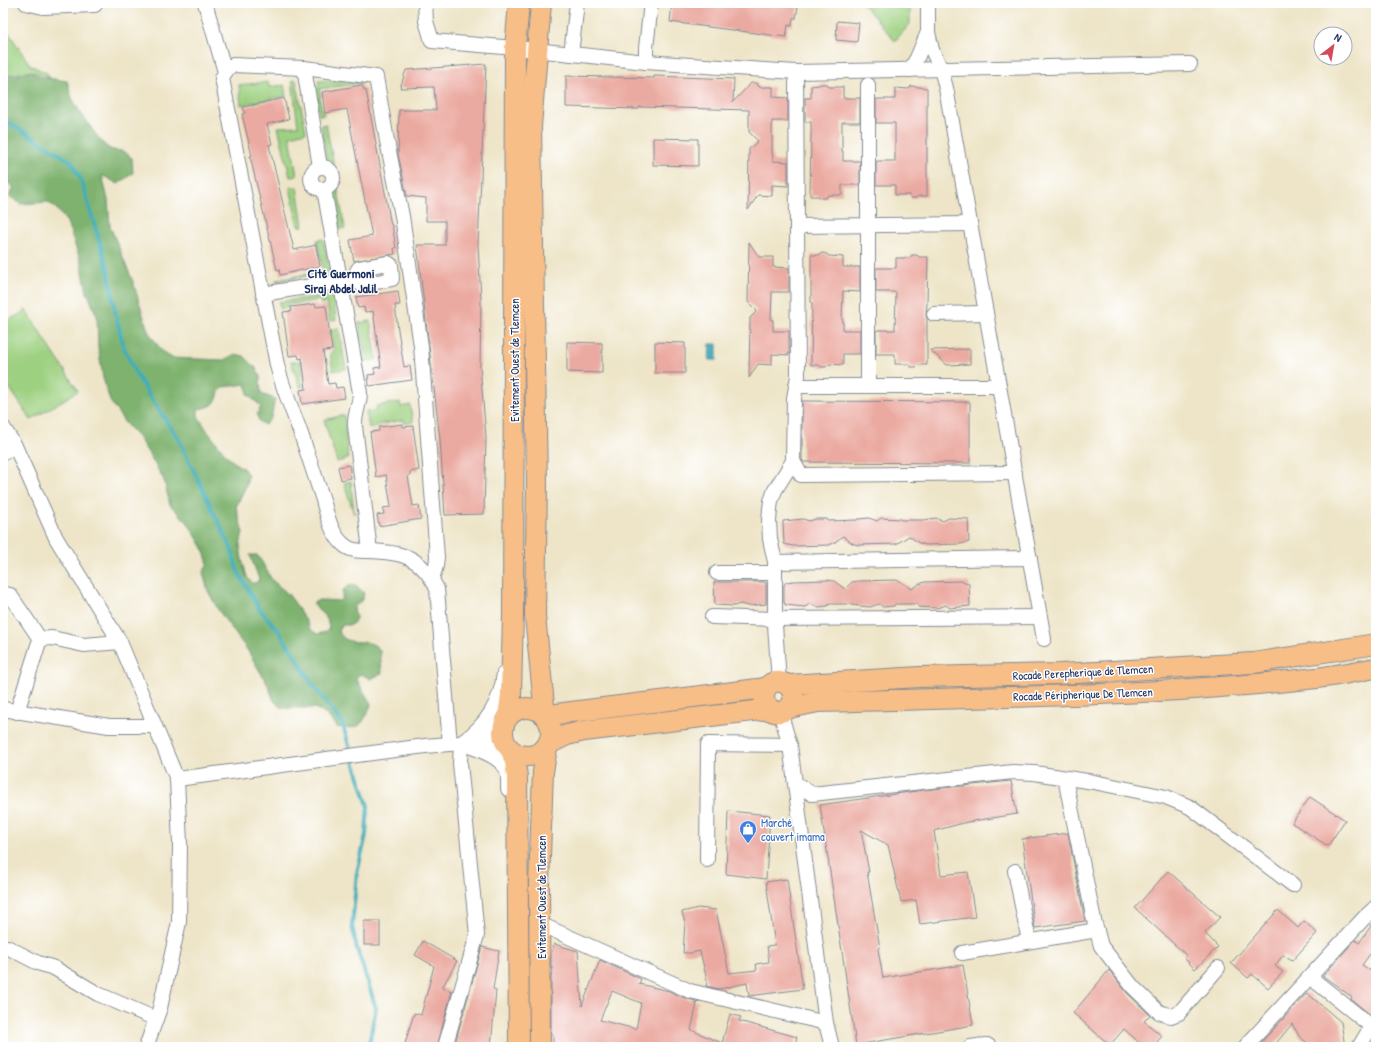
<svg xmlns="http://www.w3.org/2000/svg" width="1379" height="1050" font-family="'Patrick Hand',sans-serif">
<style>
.green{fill:#9dd080;stroke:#5c806f}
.forest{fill:#7eb26e;stroke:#4c7066}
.water{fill:#3eaeba;stroke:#2c6e8c}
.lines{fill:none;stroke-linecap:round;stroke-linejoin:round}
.stream{stroke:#3eaeba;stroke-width:4}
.building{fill:#ebaaa1;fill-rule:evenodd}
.minor-casing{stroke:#848a93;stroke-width:16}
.highway-casing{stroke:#848a93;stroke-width:22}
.minor{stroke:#fff;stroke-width:14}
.highway{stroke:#f7be87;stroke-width:20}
.labels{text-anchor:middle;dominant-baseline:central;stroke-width:3;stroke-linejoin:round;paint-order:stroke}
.street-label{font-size:12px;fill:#1b2f5e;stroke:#fff}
.shop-label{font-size:12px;fill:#366cbe;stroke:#fff;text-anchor:start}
.neighbourhood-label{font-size:13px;font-weight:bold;fill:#1b2f5e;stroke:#fff}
</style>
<rect width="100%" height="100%" fill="#fff"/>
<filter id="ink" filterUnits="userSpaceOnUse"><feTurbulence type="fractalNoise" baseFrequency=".025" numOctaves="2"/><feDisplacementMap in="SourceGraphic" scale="8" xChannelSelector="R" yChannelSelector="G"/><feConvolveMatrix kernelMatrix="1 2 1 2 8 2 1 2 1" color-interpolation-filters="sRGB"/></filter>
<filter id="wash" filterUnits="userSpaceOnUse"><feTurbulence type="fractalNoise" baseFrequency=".012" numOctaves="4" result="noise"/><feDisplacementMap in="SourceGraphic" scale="16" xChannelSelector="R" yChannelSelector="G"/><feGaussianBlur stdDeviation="0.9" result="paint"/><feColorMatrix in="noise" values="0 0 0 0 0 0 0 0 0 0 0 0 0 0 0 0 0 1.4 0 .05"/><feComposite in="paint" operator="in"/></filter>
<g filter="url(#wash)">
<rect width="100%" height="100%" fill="#eee5c8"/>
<g class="green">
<polygon points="862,3 910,3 910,24 895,41"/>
<polygon points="3,15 5,18 5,27 30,65 47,73 50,78 41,75 31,71 3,76"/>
<polygon points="292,80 296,80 306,132 290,136 297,176 290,177 278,127 298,126"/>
<polygon points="363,80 363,83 319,89 321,97 319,98 324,115 319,115 314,87 319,85 318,81"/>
<polygon points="268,82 269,87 284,85 286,96 241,105 239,85"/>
<polygon points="326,124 334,166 327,162 321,125"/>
<polygon points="337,186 345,228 340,229 333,191"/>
<polygon points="290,187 297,187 303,226 298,226"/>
<polygon points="323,239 330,271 276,282 276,280 323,271 317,240"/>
<polygon points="333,294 336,320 330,321 327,303 321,304 320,300 287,305 288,308 280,309 279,302"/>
<polygon points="26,310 78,391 31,420 3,378 3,324"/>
<polygon points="370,321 377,360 366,361 359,323"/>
<polygon points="339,329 346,369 333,371 330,353 334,352 330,330"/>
<polygon points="301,361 303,387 300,387 291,362"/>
<polygon points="400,402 401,407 410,405 413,422 405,424 404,420 377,425 377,427 369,428 366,411 377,410 376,406"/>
<polygon points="344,415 348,459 337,462 324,420"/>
<polygon points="351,481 354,514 344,483"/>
</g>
<path class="forest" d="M31,72L40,77L67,81C69,86 69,89 70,93C73,103 101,145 110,149C121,153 120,147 132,158L133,173L118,184L102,175L108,200L110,226L133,282L148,331L156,343L163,352L172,358L224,360L235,354L244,356L256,368L260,376L261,394L275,399L271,418L265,425L259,421L257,415L261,406L248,395L246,384L224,387L219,391C217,405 211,407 198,409V416L208,432L227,456L236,464L243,468L248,475L246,486L236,507L243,532L240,546L242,559L247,577L252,583H256L259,579L250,555H257L262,562L272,580L288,594L294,602L305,619L310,629L317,634L326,632L329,628L327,619L313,603L319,600L340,601L342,598L343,590L352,584L356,585L364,593C363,599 360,604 354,606C354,616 360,618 351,625H343L338,630C347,648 358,638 372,644C375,645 378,648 380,650L382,673L371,679L361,674L356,677C360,688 367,695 371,705C362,726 360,730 337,727L328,716L315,708H282L274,701L268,685L248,651L219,611L208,591L203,573L208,564L203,548L188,523L170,505L164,480L149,454L138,437L125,423L110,401L103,378L98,347L97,316L87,292L81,262L67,222L55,207L48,202L21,204L9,196L14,188L6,181L3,182V78Z"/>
<polygon class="water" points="710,344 717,344 717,360 709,360"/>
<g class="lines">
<polyline class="stream" points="3,119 72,162 82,182 108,270 116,315 123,345 135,372 154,403 178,438 231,548 238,572 260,610 278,630 299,662 312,684 342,723 368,806 366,835 357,873 352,926 357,949 376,1008 370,1039 367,1047"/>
</g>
<g id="blocks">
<g class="building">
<polygon points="672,3 781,3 798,6 796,18 793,18 792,26 788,25 786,37 670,22"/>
<polygon points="837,21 859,23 857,42 836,40"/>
<polygon points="486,64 478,245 481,299 480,366 486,437 484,514 445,515 440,439 417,245 445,245 445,221 426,221 426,198 407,196 398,154 399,110 436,110 434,87 400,88 406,70"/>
<polygon points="566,76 654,78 654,76 734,79 733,102 751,83 757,83 759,87 773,87 773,97 788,98 788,121 772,121 772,151 773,161 788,162 788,186 772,185 772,196 758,195 748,210 749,149 758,141 749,132 749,110 639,107 639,109 566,107"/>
<polygon points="821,84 827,84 829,87 843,87 843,98 860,98 860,122 842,122 842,151 843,151 843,161 860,161 860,185 842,185 842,195 828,195 826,198 821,198 818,196 810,196 811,132 811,122 805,122 805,98 811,98 811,86 819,85"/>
<polygon points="362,85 364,90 366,90 391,225 392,225 396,248 394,248 395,254 354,261 350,240 372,236 363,191 347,109 325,113 322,92"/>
<polygon points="911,86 927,88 927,196 918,196 916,198 911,198 909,195 895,195 895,185 876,185 876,162 878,161 895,161 895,123 876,123 876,99 895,99 895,88 909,89"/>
<polygon points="284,98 289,119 267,124 272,144 269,145 294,250 316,245 320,266 280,275 279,269 277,270 253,169 250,156 252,156 242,114 245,113 243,107"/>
<polygon points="653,138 698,139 698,166 653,165"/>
<polygon points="749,242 759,257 773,257 773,267 789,268 789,292 772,292 771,320 773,320 773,331 789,331 789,355 772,354 772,365 758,364 749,378 750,318 757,311 748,302"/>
<polygon points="822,253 827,254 829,256 843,257 843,267 860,267 860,292 843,291 842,320 843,320 843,330 860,330 860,354 843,354 843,365 829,364 826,367 821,367 819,365 811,365 812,302 811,302 811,255 819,255"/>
<polygon points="912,255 917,255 919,257 928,257 927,304 926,314 927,319 927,365 918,365 916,367 911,367 909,364 895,364 895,354 876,354 876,331 878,330 895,330 896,292 876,292 876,268 896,268 896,258 910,258"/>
<polygon points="398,291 400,305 395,305 398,330 404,367 410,366 412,380 369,386 368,375 375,374 374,368 381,367 373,311 365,312 364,307 358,308 356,297"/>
<polygon points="315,304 316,307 326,306 332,350 323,351 328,384 335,383 336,388 343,387 345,398 302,404 300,390 306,389 302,358 299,359 298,355 289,356 283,312 292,311 291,307"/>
<polygon points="567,342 602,343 602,373 567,372"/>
<polygon points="655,342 685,343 685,373 655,373"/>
<polygon points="970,349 970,364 947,365 930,350"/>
<polygon points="802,401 970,402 970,463 803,462 802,459"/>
<polygon points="403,424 403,427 413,426 419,470 410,472 410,475 408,476 413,506 419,505 421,519 379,526 377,515 384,514 383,508 391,507 386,475 376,477 370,432 379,431 379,427"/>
<polygon points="349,465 351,478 341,480 338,467"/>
<polygon points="869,518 877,521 881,518 901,519 901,520 924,520 936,518 943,521 949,518 968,519 969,542 961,544 926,545 919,543 909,536 896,544 858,545 852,543 843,536 834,543 829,545 793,546 784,544 783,521 803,519 809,521 816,519 827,519 828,521 857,520 858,519"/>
<polygon points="827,580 834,581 845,589 852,582 858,581 895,580 900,581 912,589 919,584 925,582 961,581 969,583 970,606 950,608 946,605 937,608 918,607 918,604 895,604 894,606 883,607 879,604 870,607 851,605 851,604 829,604 828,606 818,607 810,604 805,607 785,605 785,603 784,603 784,585 786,582 794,581"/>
<polygon points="714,582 765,582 766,583 766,604 748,606 740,604 734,606 715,605"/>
<polygon points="1011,781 1017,814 967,822 934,831 941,875 968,872 975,917 920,924 916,900 901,902 888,845 861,830 869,872 867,872 880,948 878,949 883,978 963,965 973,1025 856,1045 820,805 923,790"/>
<polygon points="1310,797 1345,820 1328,846 1292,823"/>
<polygon points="728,811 770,815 766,879 726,874"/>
<polygon points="1068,833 1085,921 1035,928 1022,839"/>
<polygon points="1168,871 1220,917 1205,933 1218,947 1195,969 1184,958 1187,956 1135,908"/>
<polygon points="787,879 803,989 749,996 747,983 719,989 706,986 707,981 700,951 691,953 683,953 685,923 682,912 698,908 716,910 729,973 757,970 756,964 769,962 767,946 775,945 766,882"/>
<polygon points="1278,910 1298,928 1304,921 1317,933 1292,961 1283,955 1275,966 1283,972 1268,988 1252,974 1248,978 1231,963"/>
<polygon points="1376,919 1376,946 1362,965 1376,974 1376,1010 1371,1015 1351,999 1352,997 1323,976 1355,940 1359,943"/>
<rect x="364" y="921" width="16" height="24"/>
<polygon points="423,941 457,961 442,988 452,991 437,1047 404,1047 414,1013 421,1015 434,966 415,955"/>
<path d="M554,944L578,951L582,1006L600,960L641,979L639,984L669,991L687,999L701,1002L693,1003L697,1004L691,1030L722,1043L730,1014L741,1017L739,1021L797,1037L794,1047H553V1034H551V977L553,968H551V954ZM612,991L641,1003L636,1029L600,1020Z"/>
<polygon points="482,947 499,951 493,989 496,990 491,1047 454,1047"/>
<polygon points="1109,970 1127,993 1150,1015 1144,1021 1162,1036 1153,1047 1144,1047 1124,1029 1110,1045 1073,1013"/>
<polygon points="1307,993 1341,1022 1345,1047 1312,1047 1299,1036 1292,1024 1273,1047 1257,1047"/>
</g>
</g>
</g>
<g filter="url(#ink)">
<use href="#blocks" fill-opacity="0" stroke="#848a93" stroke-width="1"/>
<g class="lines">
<g class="minor-casing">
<g id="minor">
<polyline points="26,3 43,7 95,5 95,3"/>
<polyline points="205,3 225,72"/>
<polyline points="425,3 426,21 432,41 526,49 646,62 796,72 1190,64"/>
<polyline points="928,32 932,50 941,69 946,88 1044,639"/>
<polyline points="571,54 577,3"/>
<polyline points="646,62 646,48 651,3"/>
<polyline points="304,68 320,167"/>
<polyline points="910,70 917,58 928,32 928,3"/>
<polyline points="868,85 868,386"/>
<circle cx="322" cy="178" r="11"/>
<path d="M324,189L360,393C360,404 354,415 355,426L370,551"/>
<polyline points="797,226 970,224"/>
<polygon points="388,263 391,265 392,279 362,285 359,283 357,271 359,268"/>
<polyline points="263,294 348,280"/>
<polyline points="934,314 986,313"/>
<polyline points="796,386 999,386"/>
<polyline points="3,427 15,446 56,538 120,642 177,779 180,844 179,922 160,1008 146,1047"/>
<polyline points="3,453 15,446"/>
<polyline points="793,461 801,475 1015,473"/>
<polyline points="775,562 1030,558"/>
<polyline points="717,573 775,573"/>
<path d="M432,579L436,566L437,557L421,346L402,216L387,141L376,77L304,68L233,65L228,68L222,78L277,365C283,390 294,413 302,437C309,458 316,479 323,500C327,515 331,533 343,544C350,551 359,551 368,551C402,552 421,556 437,589L450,744"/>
<polyline points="3,594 10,595 40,639"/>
<polyline points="712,617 775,619 1040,617"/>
<polyline points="40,639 52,638 84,645 120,642"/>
<polyline points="779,682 775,625 775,562 770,539 769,521 770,509 771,501 775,490 793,461 794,398 798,376 796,72"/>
<polyline points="3,709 109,726 155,726"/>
<polyline points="17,712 40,639"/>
<polyline points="780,712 790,745 826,1023 832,1047"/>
<polyline points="471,740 487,734 506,720"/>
<path d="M461,743C486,726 501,703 504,673"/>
<path d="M469,746C480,750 498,756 505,767C509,773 508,782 508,789"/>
<polyline points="1065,778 1094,920 1101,946 1133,987 1159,1012 1171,1016 1179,1013 1218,968"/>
<polyline points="177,779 425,746 461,743 481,743 508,747"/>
<polyline points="795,783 812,794 1013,772 1034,773 1094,782 1166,797 1190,807 1293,885"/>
<polyline points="707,860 708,744 790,745"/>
<polyline points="1015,871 1029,941"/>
<polyline points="540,924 690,991 826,1023"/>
<polyline points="7,947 38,963 54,968 98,994 156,1019"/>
<polyline points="962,953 1097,930"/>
<polyline points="1310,977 1376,1030"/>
<polyline points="445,1047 477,935 460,763 461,743"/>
<polyline points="970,1047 987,1045 990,1047"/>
<polyline points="1245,1047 1364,918 1376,907"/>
<polyline points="1359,1047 1371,1027"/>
</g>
</g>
<g class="highway-casing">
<g id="highway">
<polyline points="541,3 531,126 537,483 535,616 545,715"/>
<path d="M788,685C795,693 796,706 784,711C757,721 757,669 788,685L920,677L1060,674L1253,663L1376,644"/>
<circle cx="527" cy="732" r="24"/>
<path d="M789,708L818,702C981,697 1145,697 1307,679C1330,677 1353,672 1376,668"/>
<polyline points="508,717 511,695 513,615 515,48 519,3"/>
<polyline points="547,718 557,714 571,712 766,688"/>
<polyline points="549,744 567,735 584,731 771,709"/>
<polyline points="511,750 515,762 517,777 519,1047"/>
<polyline points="540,1047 539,884 543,772 547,748"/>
</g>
</g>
<use href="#minor" class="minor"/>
<use href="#highway" class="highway"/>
</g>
</g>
<defs>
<g id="shop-pin" transform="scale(0.9)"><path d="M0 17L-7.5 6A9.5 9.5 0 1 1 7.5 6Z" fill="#3f7fe0" stroke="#fff"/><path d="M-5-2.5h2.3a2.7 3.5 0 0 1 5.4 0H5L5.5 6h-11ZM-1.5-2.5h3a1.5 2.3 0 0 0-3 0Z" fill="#fff"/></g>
</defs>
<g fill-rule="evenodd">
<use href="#shop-pin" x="748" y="829"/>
</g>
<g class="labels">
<g class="street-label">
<text transform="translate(514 360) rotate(-90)">Evitement Ouest de Tlemcen</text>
<text transform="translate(1083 672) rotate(-3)">Rocade Perepherique de Tlemcen</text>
<text transform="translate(1083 694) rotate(-2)">Rocade Péripherique De Tlemcen</text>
<text transform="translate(541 897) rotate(-90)">Evitement Ouest de Tlemcen</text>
</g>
<g class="shop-label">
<text x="761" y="822">Marché<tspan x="761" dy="14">couvert imama</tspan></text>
</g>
<g class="neighbourhood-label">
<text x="341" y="273">Cité Guermoni<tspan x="341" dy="15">Siraj Abdel Jalil</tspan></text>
</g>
</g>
<rect width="1379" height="1050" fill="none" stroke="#fff" stroke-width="16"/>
<g transform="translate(1333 46) rotate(31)"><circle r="19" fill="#ffffff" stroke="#a4acbf"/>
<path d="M0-3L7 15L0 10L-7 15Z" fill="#d1495b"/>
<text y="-6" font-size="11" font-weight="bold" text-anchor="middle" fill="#1b2f5e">N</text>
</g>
</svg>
